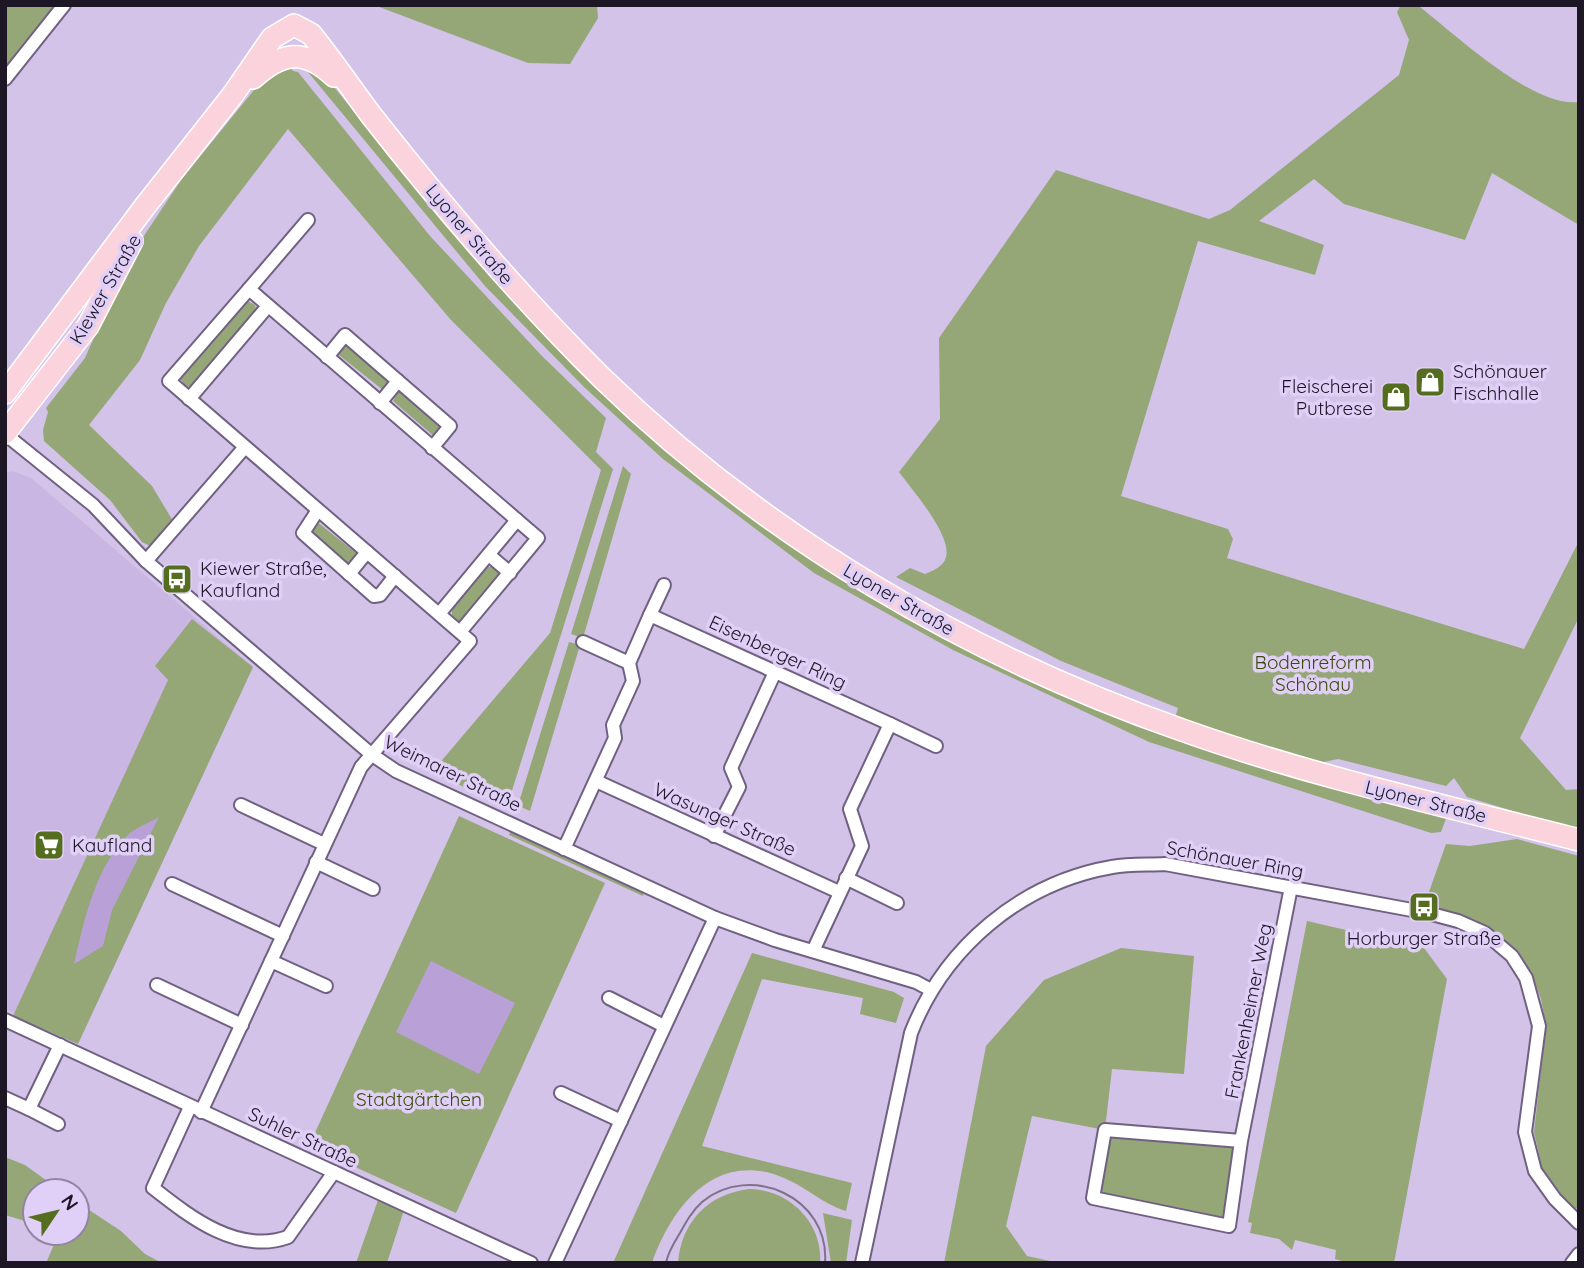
<svg xmlns="http://www.w3.org/2000/svg" width="1584" height="1268" font-family="Quicksand,sans-serif">
<style>
.built{fill:#c9b6e2}
.green{fill:#95a777}
.water{fill:#b9a1d8}
.lines{fill:none;stroke-linecap:round;stroke-linejoin:round}
.street-casing{stroke:#706182;stroke-width:16}
.primary-casing{stroke:#fff;stroke-width:24}
.street{stroke:#fff;stroke-width:12}
.primary{stroke:#fbd3dc;stroke-width:21}
.tram{stroke:#7d728c;stroke-width:2}
.labels{text-anchor:middle;dominant-baseline:central;stroke-width:7;stroke-linejoin:round;paint-order:stroke}
.street-label{font-size:19px;fill:#1d1725;stroke:#e0cff6}
.poi-label{font-size:19px;fill:#1d1725;stroke:#e0cff6;text-anchor:start}
.park-label{font-size:19px;fill:#394b0a;stroke:#e0cff6}
</style>
<rect width="100%" height="100%" fill="#d3c3e8"/>
<polygon class="built" points="13,471 31,478 253,667 78,1044 5,1009 5,473"/>
<g class="green">
<polygon points="5,5 61,5 5,76"/>
<polygon points="374,5 597,5 598,18 570,64 528,63"/>
<path d="M1401,5L1420,7C1456,35 1533,108 1579,102V225L1492,173L1465,240L1344,204L1314,179L1259,221L1324,245L1315,275L1198,241L1121,496L1228,529L1233,539L1227,558L1524,649L1579,541V617L1520,738L1566,790L1579,789V831L1467,797L1454,778L1446,786L1338,759L1319,763L1175,718L1178,708L1061,661L896,577L910,568L925,574C933,571 944,566 946,557C952,535 912,490 899,472L940,419L939,338L1056,170L1209,219L1230,210L1399,75L1409,40L1397,12Z"/>
<polygon points="289,64 293,71 298,72 430,236 542,356 606,418 596,452 613,469 510,797 505,802 496,802 432,772 550,633 601,470 451,320 288,129 199,246 166,303 140,360 89,425 152,486 173,521 150,546 142,542 110,500 44,441 43,430 48,412 46,408 85,358 128,260 181,180 263,79"/>
<polygon points="303,66 325,76 434,210 585,371 961,642 1448,813 1441,832 1431,833 1149,742 953,650 814,573 663,459 585,388 485,286"/>
<polygon points="244,299 255,305 256,310 191,386 186,387 179,377"/>
<polygon points="346,343 390,381 383,390 339,355"/>
<polygon points="399,390 444,426 435,437 393,401"/>
<polygon points="623,466 631,474 583,638 571,634"/>
<polygon points="316,521 356,553 350,565 346,566 310,536 309,528"/>
<polygon points="488,567 493,567 502,574 459,622 452,615 452,609"/>
<polygon points="192,619 253,667 78,1044 13,1016 168,680 155,666"/>
<polygon points="569,642 580,645 530,811 521,807 519,802"/>
<polygon points="459,816 605,883 456,1213 309,1146"/>
<polygon points="512,829 644,891 643,896 509,835"/>
<polygon points="1517,839 1579,856 1579,1206 1574,1211 1542,1168 1534,1132 1546,1026 1541,999 1532,975 1515,950 1488,926 1459,914 1424,906 1446,844 1470,846"/>
<polygon points="1307,921 1424,948 1447,979 1394,1263 1349,1263 1335,1259 1336,1250 1295,1240 1292,1250 1279,1239 1250,1233 1252,1223 1248,1222"/>
<polygon points="1121,948 1194,956 1184,1074 1112,1069 1105,1129 1241,1141 1229,1226 1093,1198 1105,1130 1032,1116 1006,1226 1027,1256 1059,1263 944,1263 986,1046 1044,980"/>
<path d="M752,953L894,992L904,998L896,1023L860,1014L863,998L762,979L702,1146L852,1183L846,1211C821,1203 808,1188 784,1178C716,1149 672,1206 652,1263H613Z"/>
<polygon points="5,1157 25,1165 61,1191 35,1191 35,1224 5,1215"/>
<path d="M749,1189C788,1189 823,1222 820,1263H678C681,1222 708,1194 749,1189Z"/>
<polygon points="378,1200 404,1210 387,1263 356,1263"/>
<polygon points="77,1202 121,1231 145,1254 162,1263 46,1263 56,1240 47,1233 77,1233"/>
<polygon points="823,1213 852,1220 846,1263 831,1263"/>
</g>
<g class="water">
<path d="M159,817L112,910L103,946L74,964C84,921 96,864 130,833C138,827 150,822 159,817Z"/>
<polygon points="431,961 515,1003 479,1074 396,1032"/>
</g>
<g class="lines">
<g class="street-casing">
<g id="street">
<polyline points="5,79 64,5"/>
<polyline points="249,289 308,220"/>
<polyline points="327,357 345,335 450,426 432,448"/>
<polyline points="189,399 268,306"/>
<polyline points="380,403 398,381"/>
<polyline points="5,434 93,505 146,561 371,754 396,771 715,918 775,940 916,982 931,990"/>
<polyline points="318,510 303,533 374,596 380,595 395,576"/>
<polyline points="489,555 510,573"/>
<polyline points="146,561 245,447"/>
<polyline points="349,574 367,552"/>
<polyline points="650,615 664,585"/>
<polyline points="460,632 538,538 517,520"/>
<polyline points="583,642 629,663"/>
<polyline points="890,724 936,746"/>
<polyline points="596,781 839,892"/>
<polyline points="241,805 324,844"/>
<polyline points="714,836 739,787 731,768 775,672"/>
<polyline points="564,849 615,738 613,725 633,681 629,663 650,615 890,724 850,809 862,846 813,951"/>
<polyline points="316,862 373,889"/>
<polyline points="846,878 897,903"/>
<polyline points="172,884 283,936"/>
<polyline points="271,961 326,986"/>
<polyline points="157,985 242,1025"/>
<polyline points="609,998 664,1026"/>
<polyline points="5,1020 531,1263"/>
<polyline points="561,1093 621,1121"/>
<polyline points="5,1098 29,1109 60,1045"/>
<path d="M190,1107L153,1188C190,1217 238,1255 288,1237L334,1172"/>
<polyline points="29,1109 58,1124"/>
<path d="M201,1112L361,767L470,641C370,554 269,468 169,381L249,289L517,520L439,614"/>
<polyline points="1241,1141 1105,1130 1093,1198 1229,1226 1241,1141 1291,887"/>
<polyline points="555,1263 715,918"/>
<path d="M862,1263L911,1033C944,948 1020,883 1112,867C1129,864 1148,865 1165,864L1428,913L1458,921L1485,933L1512,956L1526,978L1539,1026L1525,1132L1535,1171L1555,1199L1579,1223"/>
<polyline points="1572,1263 1579,1254"/>
</g>
</g>
<g class="primary-casing">
<g id="primary">
<path d="M253,78C282,52 304,48 334,76"/>
<path d="M5,393L146,205L232,96L272,38L294,25L311,34C332,60 351,88 371,115C443,207 519,296 602,378C766,537 967,655 1182,730C1311,776 1446,806 1579,840"/>
<polyline points="5,433 88,326 132,241"/>
</g>
</g>
<use href="#street" class="street"/>
<use href="#primary" class="primary"/>
<path class="tram" d="M666,1263C668,1252 674,1243 680,1233C686,1222 692,1211 702,1202C750,1162 830,1197 825,1263"/>
</g>
<defs>
<g id="shop-square" transform="scale(1.575)"><rect x="-9" y="-9" width="18" height="18" rx="4" fill="#556d1e" stroke="#e0cff6"/><path d="M-5-2.5h2.3a2.7 3.5 0 0 1 5.4 0H5L5.5 6h-11ZM-1.5-2.5h3a1.5 2.3 0 0 0-3 0Z" fill="#fff"/></g>
<g id="bus-square" transform="scale(1.575)"><rect x="-9" y="-9" width="18" height="18" rx="4" fill="#556d1e" stroke="#e0cff6"/><path d="M-5-6H5V4H4V6H2V4H-2V6H-4V4H-5ZM-3.5-4V0h7V-4ZM-3.5 1.2v1.5H-2V1.2ZM2 1.2v1.5H3.5V1.2Z" fill="#fff"/></g>
<g id="supermarket-square" transform="scale(1.575)"><rect x="-9" y="-9" width="18" height="18" rx="4" fill="#556d1e" stroke="#e0cff6"/><path d="M-6-5.5h2.5l.6 2H6L4.5 2H-2.5L-4.4-4H-6ZM-1.5 3.2a1.3 1.3 0 1 0 .1 0ZM3 3.2a1.3 1.3 0 1 0 .1 0Z" fill="#fff"/></g>
</defs>
<g fill-rule="evenodd">
<use href="#shop-square" x="1430" y="382"/>
<use href="#shop-square" x="1396" y="397"/>
<use href="#bus-square" x="177" y="579"/>
<use href="#supermarket-square" x="49" y="845"/>
<use href="#bus-square" x="1424" y="907"/>
</g>
<g class="labels">
<g class="street-label">
<text transform="translate(470 234) rotate(50)">Lyoner Straße</text>
<text transform="translate(105 289) rotate(-60)">Kiewer Straße</text>
<text transform="translate(899 599) rotate(30)">Lyoner Straße</text>
<text transform="translate(778 652) rotate(25)">Eisenberger Ring</text>
<text transform="translate(453 773) rotate(26)">Weimarer Straße</text>
<text transform="translate(1426 801) rotate(14)">Lyoner Straße</text>
<text transform="translate(725 819) rotate(24)">Wasunger Straße</text>
<text transform="translate(1235 859) rotate(10)">Schönauer Ring</text>
<text transform="translate(1248 1011) rotate(-79)">Frankenheimer Weg</text>
<text transform="translate(303 1137) rotate(25)">Suhler Straße</text>
</g>
<g class="poi-label">
<text x="1453" y="371">Schönauer<tspan x="1453" dy="22">Fischhalle</tspan></text>
<text x="1373" y="386" text-anchor="end">Fleischerei<tspan x="1373" dy="22">Putbrese</tspan></text>
<text x="200" y="568">Kiewer Straße,<tspan x="200" dy="22">Kaufland</tspan></text>
<text x="72" y="845">Kaufland</text>
<text x="1424" y="938" text-anchor="middle">Horburger Straße</text>
</g>
<g class="park-label">
<text x="1313" y="662">Bodenreform<tspan x="1313" dy="22">Schönau</tspan></text>
<text x="419" y="1099">Stadtgärtchen</text>
</g>
</g>
<rect width="1584" height="1268" fill="none" stroke="#1d1725" stroke-width="14"/>
<g transform="translate(56 1212) rotate(55)"><circle r="33" fill="#e0cff6" stroke="#9285a2" stroke-width="2"/>
<path d="M0-5L12 26L0 18L-12 26Z" fill="#556d1e"/>
<text y="-10" font-size="19" font-weight="bold" text-anchor="middle" fill="#1d1725">N</text>
</g>
</svg>
